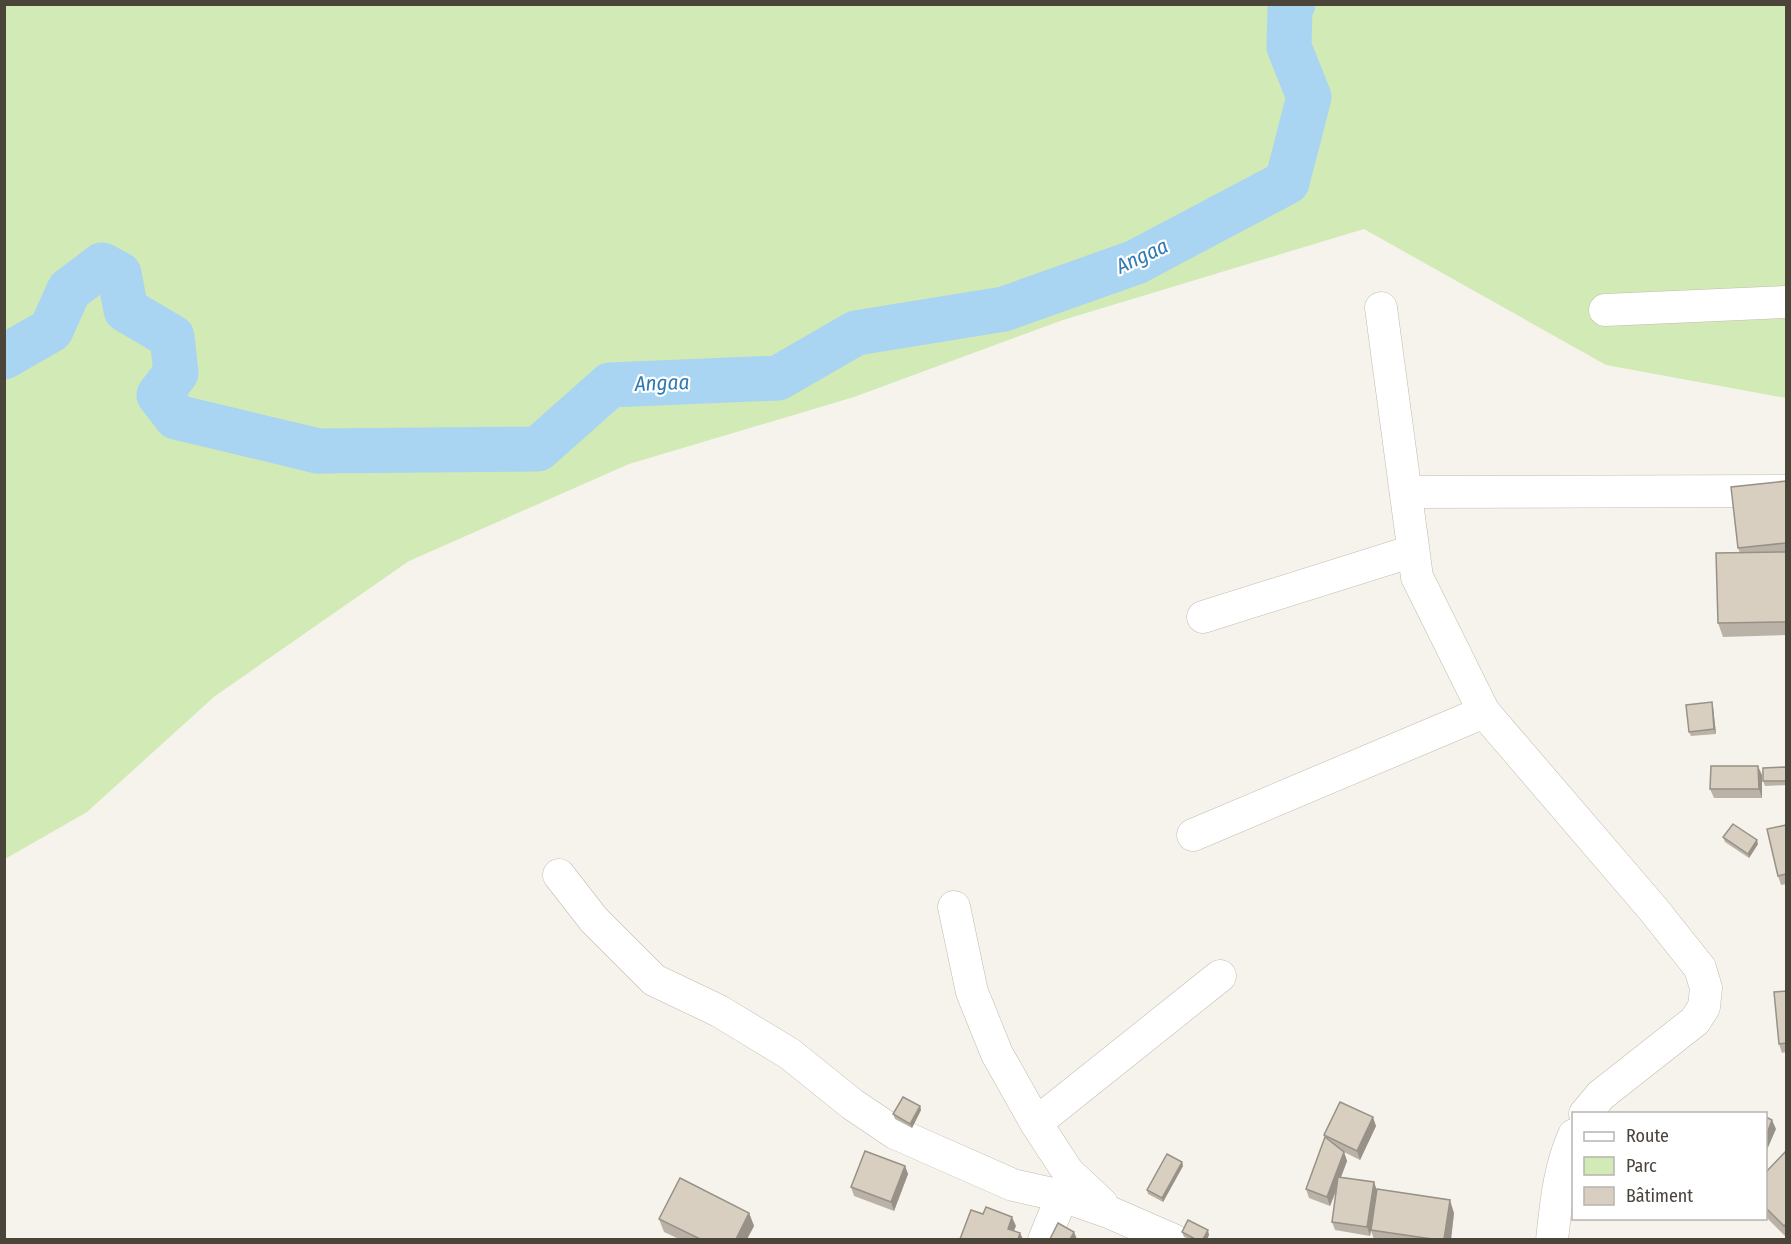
<svg xmlns="http://www.w3.org/2000/svg" width="1791" height="1244" font-family="'Fira Sans Condensed',sans-serif">
<style>
.green{fill:#d2eab5}
.lines{fill:none;stroke-linecap:round;stroke-linejoin:round}
.river{stroke:#a9d4f2;stroke-width:45}
.minor-casing{stroke:#c2bbae;stroke-width:33}
.minor{stroke:#fff;stroke-width:32}
.wall{fill:#bab2a6}
.shaded-wall{fill:#979187}
.building{fill:#d8cfc1;stroke:#979187;stroke-width:1.5}
.labels{text-anchor:middle;dominant-baseline:central;stroke-width:4.5;stroke-linejoin:round;paint-order:stroke}
.water-label{font-size:21px;font-style:italic;fill:#2e7ab2;stroke:#fff}
</style>
<rect width="100%" height="100%" fill="#f6f3ec"/>
<polygon class="green" points="5,5 1786,5 1786,398 1606,365 1364,229 1063,320 854,397 629,464 409,561 215,696 87,812 5,859"/>
<g class="lines">
<polyline class="river" points="4,357 51,330 69,290 102,265 119,274 126,310 172,337 176,373 159,395 176,417 318,451 538,449 610,385 778,378 856,333 1004,309 1136,262 1287,182 1309,97 1289,47 1290,8 1293,4"/>
<g class="minor-casing">
<g id="minor">
<polyline points="1381,308 1417,577 1484,712 1653,909 1700,968 1706,988 1704,1007 1695,1021 1601,1095 1585,1114"/>
<polyline points="1605,310 1786,302"/>
<polyline points="1406,492 1786,491"/>
<polyline points="1203,617 1413,551"/>
<polyline points="1193,835 1484,712"/>
<polyline points="559,875 594,920 654,980 719,1011 790,1054 852,1104 895,1133 1013,1185 1062,1196 1111,1213 1173,1240"/>
<polyline points="954,907 972,992 997,1054 1036,1123 1068,1172 1102,1204"/>
<polyline points="1036,1123 1220,976"/>
<polyline points="1044,1240 1062,1196"/>
<path d="M1552,1240C1556,1204 1559,1168 1574,1135"/>
</g>
</g>
<use href="#minor" class="minor"/>
</g>
<g class="wall">
<polygon points="1786,481 1786,635 1723,637 1718,623 1740,553 1738,548"/>
<polygon points="1712,702 1713,707 1716,734 1691,736 1689,732"/>
<polygon points="1786,767 1786,785 1765,786 1763,781"/>
<polygon points="1762,775 1762,798 1714,798 1710,789"/>
<polygon points="1786,825 1786,884 1781,885 1778,876"/>
<polygon points="1723,837 1758,844 1749,858 1725,842"/>
<polygon points="1786,991 1786,1052 1782,1053 1779,1044"/>
<polygon points="920,1106 921,1110 912,1128 895,1119 893,1114"/>
<polygon points="1376,1126 1360,1160 1344,1152 1347,1161 1341,1177 1374,1182 1377,1191 1454,1213 1451,1239 1374,1239 1371,1231 1370,1236 1335,1230 1332,1222 1337,1189 1330,1206 1309,1198 1306,1189 1325,1138 1324,1135"/>
<polygon points="1786,1151 1786,1237 1766,1217 1766,1172"/>
<polygon points="1182,1162 1183,1166 1163,1202 1148,1194 1147,1190"/>
<polygon points="905,1166 908,1174 894,1211 854,1196 851,1187"/>
<polygon points="749,1213 754,1226 747,1239 679,1239 664,1232 659,1219"/>
<polygon points="1182,1232 1209,1235 1207,1239 1189,1239 1184,1237"/>
</g>
<g class="shaded-wall">
<polygon points="1712,702 1713,707 1716,734 1714,729"/>
<polygon points="1758,766 1762,775 1762,798 1759,789"/>
<polygon points="1757,840 1758,844 1749,858 1748,854"/>
<polygon points="920,1106 921,1110 912,1128 910,1124"/>
<polygon points="1373,1117 1376,1126 1360,1160 1357,1151"/>
<polygon points="1772,1120 1776,1129 1766,1152 1766,1136"/>
<polygon points="1344,1152 1347,1161 1330,1206 1327,1197"/>
<polygon points="1182,1162 1183,1166 1163,1202 1162,1198"/>
<polygon points="905,1166 908,1174 894,1211 891,1202"/>
<polygon points="1374,1182 1377,1191 1370,1236 1367,1227"/>
<polygon points="1450,1200 1454,1213 1451,1239 1444,1239"/>
<polygon points="749,1213 754,1226 747,1239 736,1239"/>
<polygon points="1012,1217 1016,1226 1011,1238 1008,1229"/>
<polygon points="1208,1230 1209,1235 1207,1239 1203,1239"/>
<polygon points="1074,1232 1077,1239 1070,1239"/>
<polygon points="1020,1233 1023,1239 1018,1239"/>
</g>
<g class="building">
<polygon points="1786,481 1786,543 1738,548 1731,487"/>
<polygon points="1786,552 1786,622 1718,623 1716,553"/>
<polygon points="1712,702 1714,729 1689,732 1686,705"/>
<polygon points="1711,766 1758,766 1759,789 1710,789"/>
<polygon points="1786,767 1786,781 1763,781 1763,768"/>
<polygon points="1733,824 1757,840 1748,854 1723,837"/>
<polygon points="1786,825 1786,874 1778,876 1767,829"/>
<polygon points="1786,991 1786,1043 1779,1044 1774,992"/>
<polygon points="903,1097 920,1106 910,1124 893,1114"/>
<polygon points="1340,1102 1373,1117 1357,1151 1324,1135"/>
<polygon points="1766,1117 1772,1120 1766,1136"/>
<polygon points="1325,1137 1344,1152 1327,1197 1306,1189"/>
<polygon points="865,1151 905,1166 891,1202 851,1187"/>
<polygon points="1786,1151 1786,1224 1784,1226 1766,1208 1766,1172"/>
<polygon points="1167,1154 1182,1162 1162,1198 1147,1190"/>
<polygon points="1338,1177 1374,1182 1367,1227 1332,1222"/>
<polygon points="680,1178 749,1213 736,1239 700,1239 659,1219"/>
<polygon points="1377,1189 1450,1200 1444,1239 1432,1239 1371,1230"/>
<polygon points="986,1207 1012,1217 1008,1229 1020,1233 1018,1239 960,1239 971,1210 983,1214"/>
<polygon points="1188,1220 1208,1230 1203,1239 1195,1239 1182,1232"/>
<polygon points="1058,1223 1074,1232 1070,1239 1050,1239"/>
</g>
<g class="labels">
<g class="water-label">
<text transform="translate(1142 256) rotate(-25)">Angaa</text>
<text transform="translate(662 383) rotate(-2)">Angaa</text>
</g>
</g>
<rect width="1791" height="1244" fill="none" stroke="#4b4439" stroke-width="12"/>
<rect x="1572" y="1112" width="195" height="108" fill="#ffffff" stroke="#b7b4b0" stroke-width="1.5"/>
<rect x="1584" y="1132" width="30" height="9" fill="#ffffff" stroke="#b7b4b0" stroke-width="1.5"/>
<text x="1626" y="1142" font-size="18" fill="#4b4439">Route</text>
<rect x="1584" y="1157" width="30" height="18" fill="#d2eab5" stroke="#b7b4b0" stroke-width="1.5"/>
<text x="1626" y="1172" font-size="18" fill="#4b4439">Parc</text>
<rect x="1584" y="1187" width="30" height="18" fill="#d8cfc1" stroke="#b7b4b0" stroke-width="1.5"/>
<text x="1626" y="1202" font-size="18" fill="#4b4439">Bâtiment</text>
</svg>
